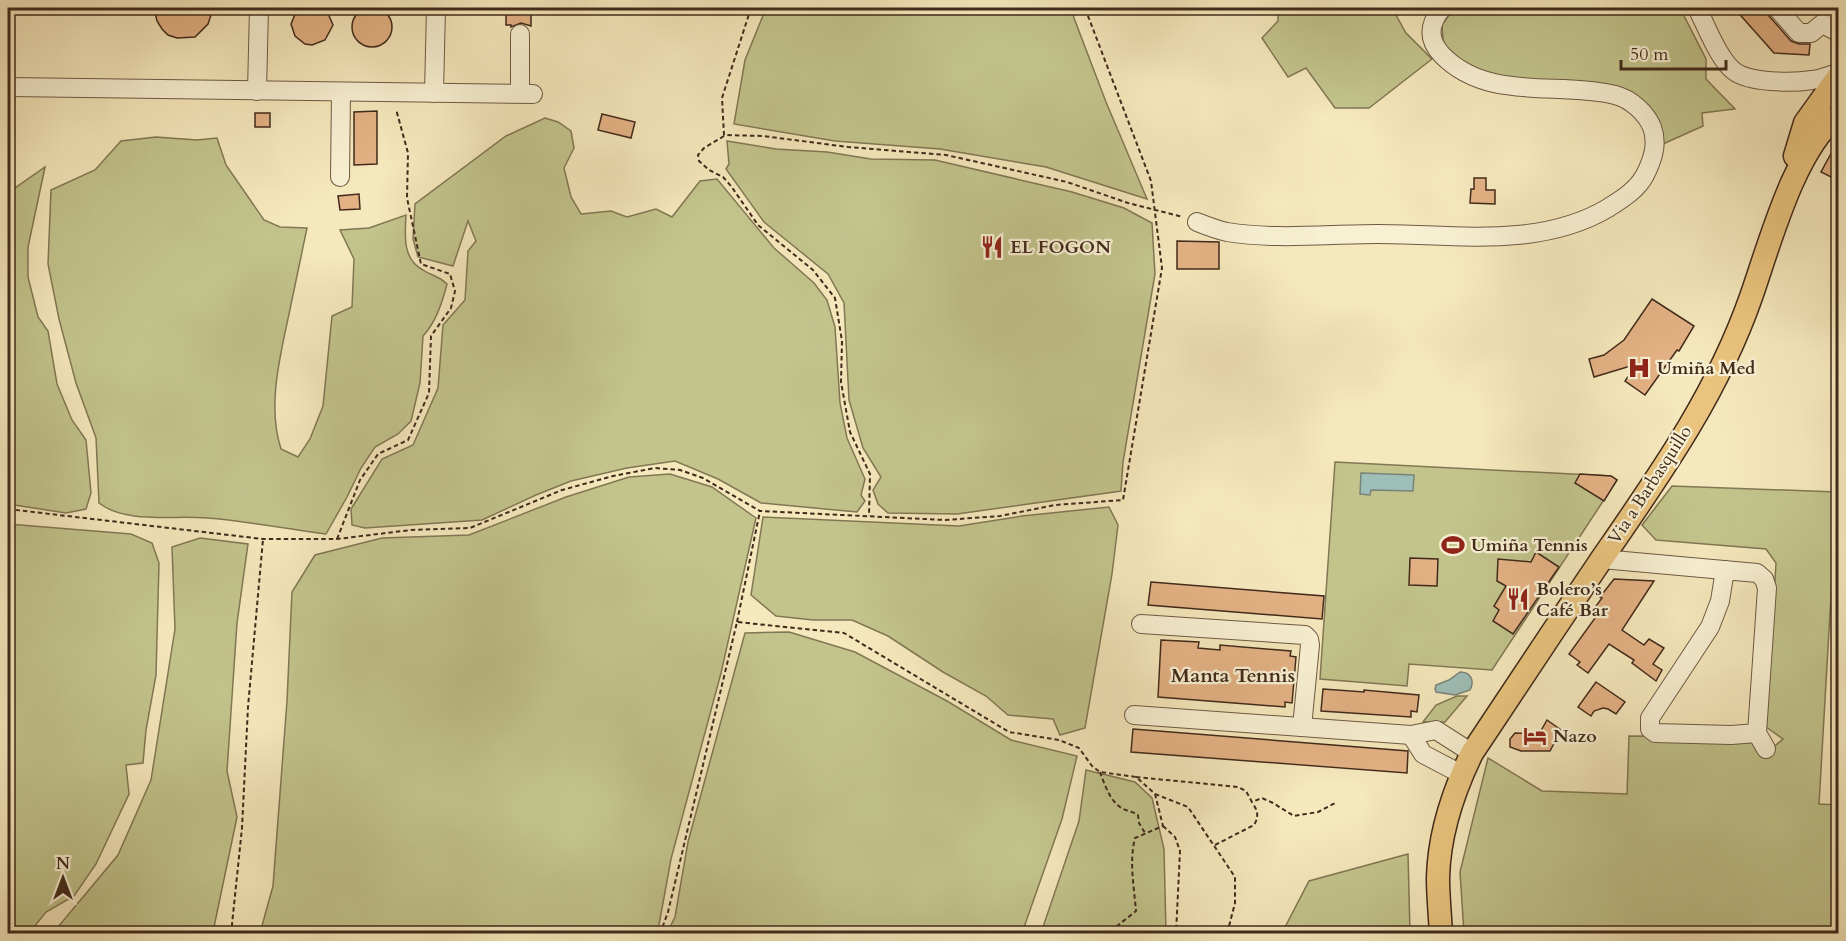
<svg xmlns="http://www.w3.org/2000/svg" width="1846" height="941" font-family="Cardo,serif">
<style>
.green{fill:#c2c48c;stroke:#827754;stroke-width:1.5}
.water{fill:#9ebfb8;stroke:#798379;stroke-width:1.5}
.building{fill:#e3b184;stroke:#412a1b;stroke-width:1.5}
.lines{fill:none;stroke-linecap:round;stroke-linejoin:round}
.minor-casing{stroke:#6e5a43;stroke-width:20}
.major-casing{stroke:#412a1b;stroke-width:25}
.path{stroke:#412a1b;stroke-width:2;stroke-dasharray:4.5 3;stroke-linecap:butt}
.minor{stroke:#f8f0d3;stroke-width:18}
.major{stroke:#eac47e;stroke-width:22}
.labels{text-anchor:middle;dominant-baseline:central;stroke-width:4.5;stroke-linejoin:round;paint-order:stroke}
.poi-label{font-size:18px;font-weight:bold;fill:#412a1b;stroke:#f8f0d3;text-anchor:start}
.street-label{font-size:18px;fill:#412a1b;stroke:#f8f0d3}
.neighbourhood-label{font-size:20px;font-weight:bold;fill:#412a1b;stroke:#f8f0d3}
</style>
<rect width="100%" height="100%" fill="#f5e8bc"/>
<filter id="stains"><feTurbulence type="fractalNoise" baseFrequency=".00333" numOctaves="4"/><feColorMatrix values="0 0 0 0 .2 0 0 0 0 .09 0 0 0 0 .02 0 0 0 .5 -.17"/></filter>
<radialGradient id="worn" r=".72"><stop offset=".6" stop-color="#630" stop-opacity="0"/><stop offset="1" stop-color="#630" stop-opacity=".3"/></radialGradient>
<g class="green">
<polygon points="766,8 1072,8 1074,18 1106,102 1147,199 1046,167 940,149 835,141 734,124 745,60"/>
<polygon points="1278,8 1392,8 1406,33 1432,59 1369,108 1335,108 1306,68 1288,77 1262,38 1278,21"/>
<polygon points="1454,8 1680,8 1706,59 1706,79 1735,109 1702,113 1703,126 1663,144 1648,110 1479,73 1448,51 1443,40 1442,25"/>
<polygon points="545,118 558,122 571,131 574,148 564,168 571,197 581,214 611,211 627,217 656,209 672,217 700,181 717,179 774,248 814,283 827,300 835,327 840,403 847,438 865,479 861,495 865,501 857,512 761,503 718,479 675,461 627,468 571,481 536,495 482,520 365,528 352,525 351,509 382,459 413,445 438,388 443,325 465,300 468,251 476,241 468,221 453,266 418,257 413,239 415,204 506,136"/>
<path d="M156,137L197,140L217,138L226,165L264,220L280,227L307,228C301,257 295,285 289,314C280,357 267,406 281,449L298,457L310,439L323,406L332,316L352,307L354,259L340,230L369,228L406,215C405,235 402,259 423,270C432,276 439,276 447,284C442,303 436,322 423,336L420,383L411,421L398,434L375,447L361,468L347,497L326,534C287,529 247,521 207,518C173,515 126,524 99,503L96,438L76,383L59,319L48,264L51,190L95,170L121,141Z"/>
<polygon points="727,141 776,149 827,152 871,159 935,160 1072,192 1124,208 1152,223 1155,274 1123,462 1121,491 957,514 888,513 878,504 873,490 881,477 863,448 849,400 844,303 828,274 764,222 726,169 729,164"/>
<polygon points="45,167 28,247 28,277 38,317 48,331 57,384 72,420 86,440 91,493 86,509 66,513 8,504 8,193"/>
<polygon points="1335,462 1611,476 1617,480 1492,670 1409,664 1407,686 1320,679"/>
<polygon points="670,474 712,487 756,518 721,673 671,859 659,925 654,933 260,933 273,886 287,701 292,592 315,555 382,538 469,535 566,497 629,477"/>
<polygon points="1672,486 1837,492 1819,804 1838,805 1838,933 1464,933 1460,872 1488,758 1542,791 1627,794 1629,736 1750,737 1762,757 1783,739 1766,727 1776,563 1766,549 1656,540 1642,525"/>
<polygon points="1109,507 1118,525 1112,574 1085,728 1060,735 1053,719 1008,715 986,696 943,672 888,636 852,620 813,620 776,616 751,595 763,517 959,526 1022,516"/>
<polygon points="8,524 131,534 152,543 159,563 156,675 146,730 143,763 126,765 129,794 96,864 74,896 46,912 29,933 8,933"/>
<polygon points="200,538 248,544 237,623 227,771 237,817 214,927 216,933 53,933 118,855 151,780 175,629 172,547"/>
<polygon points="789,632 855,652 947,701 1011,740 1077,756 1062,819 1022,933 667,933 675,917 688,842 745,633"/>
<polygon points="1457,696 1467,696 1445,722 1423,722 1436,705"/>
<polygon points="1086,770 1135,782 1152,798 1164,849 1166,933 1041,933 1079,821"/>
<polygon points="1408,854 1410,933 1282,933 1309,881"/>
</g>
<g class="water">
<polygon points="1361,473 1414,475 1413,491 1371,490 1370,495 1360,494"/>
<path d="M1460,672C1471,672 1475,681 1470,690L1455,695L1436,692L1435,689L1436,685L1449,680Z"/>
</g>
<g class="building">
<circle cx="372" cy="27" r="20"/>
<polygon points="154,8 211,8 211,15 208,24 195,37 177,38 168,35 162,29 157,21"/>
<polygon points="300,8 323,8 326,9 333,25 325,40 312,45 305,44 295,36 291,24 296,12"/>
<polygon points="513,8 531,8 531,26 521,23 511,27 511,25 506,25 506,13 513,14"/>
<polygon points="1734,8 1762,8 1791,41 1799,44 1810,44 1809,55 1774,53"/>
<polygon points="377,111 377,164 354,165 354,112"/>
<rect x="255" y="113" width="15" height="14"/>
<polygon points="602,114 635,122 631,138 598,130"/>
<polygon points="1839,139 1839,181 1821,172"/>
<polygon points="1474,178 1486,178 1486,190 1495,190 1495,204 1470,203 1471,189 1474,189"/>
<polygon points="359,194 360,209 340,210 338,196"/>
<polygon points="1177,241 1219,242 1219,269 1177,269"/>
<polygon points="1652,299 1694,326 1679,351 1677,350 1645,395 1625,381 1637,364 1594,377 1589,359 1604,355 1624,340"/>
<polygon points="1580,474 1611,476 1617,480 1604,501 1575,483"/>
<polygon points="1536,552 1559,567 1513,634 1493,621 1499,610 1494,606 1506,586 1497,581 1498,559 1531,562"/>
<polygon points="1410,558 1438,559 1437,586 1409,585"/>
<polygon points="1614,579 1654,581 1622,630 1644,645 1649,639 1664,648 1653,664 1662,670 1656,681 1632,663 1634,660 1609,644 1588,673 1577,665 1580,662 1569,654 1598,614 1593,610 1602,598 1600,597"/>
<polygon points="1151,582 1324,596 1322,619 1148,605"/>
<polygon points="1161,640 1199,642 1198,648 1220,650 1220,645 1291,651 1290,656 1296,657 1292,703 1285,702 1285,707 1158,697"/>
<polygon points="1596,682 1625,702 1616,714 1608,709 1603,708 1594,711 1591,716 1578,707"/>
<polygon points="1323,689 1364,692 1364,690 1419,695 1417,712 1411,711 1411,717 1321,711"/>
<polygon points="1547,720 1561,730 1550,751 1521,751 1510,747 1510,739 1515,733 1539,734"/>
<polygon points="1133,729 1408,751 1407,773 1131,752"/>
</g>
<g class="lines">
<g class="minor-casing">
<g id="minor">
<path d="M1697,8C1706,25 1719,60 1734,71C1749,83 1793,83 1812,80C1821,79 1830,75 1838,73"/>
<polyline points="1777,8 1799,33 1811,33 1822,24 1838,32"/>
<polyline points="1830,8 1838,11"/>
<polyline points="520,34 520,93"/>
<polyline points="8,87 533,94"/>
<polyline points="257,91 259,8"/>
<polyline points="434,93 436,8"/>
<polyline points="340,177 341,92"/>
<path d="M1197,222C1207,226 1217,230 1227,232C1276,240 1328,234 1377,234C1454,234 1539,249 1608,208C1622,199 1637,190 1645,175C1653,159 1658,144 1652,127C1646,113 1631,99 1615,95C1558,81 1488,102 1442,55C1427,39 1429,24 1442,8"/>
<polyline points="1602,559 1757,573 1764,579 1767,588 1757,733 1766,749"/>
<polyline points="1725,570 1720,601 1710,627 1650,718 1650,729 1655,733 1731,735 1757,733"/>
<polyline points="1141,624 1305,635 1309,639 1310,645 1302,727"/>
<polyline points="1134,715 1411,735 1436,730 1472,753"/>
<polyline points="1411,735 1423,754 1461,774"/>
</g>
</g>
<g class="major-casing">
<g id="major">
<polyline points="1795,156 1805,123 1838,77"/>
<path d="M1441,934C1440,915 1438,896 1438,878C1439,834 1453,792 1472,753C1515,688 1559,622 1603,557C1661,473 1717,394 1751,297C1770,243 1794,150 1838,115"/>
</g>
</g>
<g class="path">
<polyline points="751,8 722,98 724,135 763,136 848,147 946,155 1067,182 1128,203 1183,217"/>
<polyline points="724,136 704,148 698,155 699,161 709,170 723,177 731,186 758,225 813,270 835,298 842,341 841,382 850,432 870,474 869,516"/>
<polyline points="8,509 263,539 337,539 411,530 470,528 562,490 613,476 655,468 680,470 703,478 760,511 945,520 1000,516 1055,505 1123,500 1162,268 1151,181 1085,8"/>
<polyline points="337,539 360,480 378,454 408,440 429,393 431,336 451,308 455,291 450,274 421,264 407,198 408,153 396,109"/>
<polyline points="737,622 760,511"/>
<path d="M1100,772C1104,783 1109,799 1120,807C1125,811 1132,811 1138,815L1139,823L1145,833"/>
<polyline points="1136,777 1238,787 1246,791 1252,802 1262,798 1273,803 1294,816 1318,812 1337,802"/>
<polyline points="1155,794 1188,807 1235,877 1235,903 1227,934"/>
<polyline points="1163,826 1175,837 1180,851 1176,934"/>
<path d="M1215,845L1254,825C1259,817 1258,810 1252,803"/>
<polyline points="231,934 242,828 248,707 263,539"/>
<path d="M660,934L668,912L737,622L844,633L1009,732L1059,740L1079,748L1092,766L1100,772L1136,777L1155,794L1163,826L1135,838C1129,861 1134,887 1136,911L1107,934"/>
</g>
<use href="#minor" class="minor"/>
<use href="#major" class="major"/>
</g>
<defs>
<g id="restaurant-bare" transform="scale(1.8)"><path d="M-5-6h1v4h1v-4h1v4h1v-4h1v5L-1.5 .5V6h-2V.5L-5-1ZM5-6V6H3V1.5H1.5Q1.5-4 5-6Z" fill="#8f2418" stroke="#f8f0d3" stroke-width="2.5" paint-order="stroke"/></g>
<g id="hospital-bare" transform="scale(1.8)"><path d="M-5-5h3v3.5h4V-5h3V5h-3V1.5h-4V5h-3Z" fill="#8f2418" stroke="#f8f0d3" stroke-width="2.5" paint-order="stroke"/></g>
<g id="stadium-bare" transform="scale(1.8)"><path d="M0-5a6.5 5 0 1 0 0 10a6.5 5 0 1 0 0-10ZM-3.5-1.8h7v3.6h-7Z" fill="#8f2418" stroke="#f8f0d3" stroke-width="2.5" paint-order="stroke"/></g>
<g id="hotel-bare" transform="scale(1.8)"><path d="M-6-4.5h1.5V1H6V5H4.5V3h-9V5H-6ZM-4 0a1.8 1.8 0 1 1 3.6 0ZM.5 0V-2.5h3Q6-2.5 6 0Z" fill="#8f2418" stroke="#f8f0d3" stroke-width="2.5" paint-order="stroke"/></g>
</defs>
<g fill-rule="evenodd">
<use href="#restaurant-bare" x="992" y="247"/>
<use href="#hospital-bare" x="1639" y="368"/>
<use href="#stadium-bare" x="1453" y="545"/>
<use href="#restaurant-bare" x="1518" y="599"/>
<use href="#hotel-bare" x="1535" y="736"/>
</g>
<g class="labels">
<g class="poi-label">
<text x="1010" y="247">EL FOGON</text>
<text x="1657" y="368">Umiña Med</text>
<text x="1471" y="545">Umiña Tennis</text>
<text x="1536" y="589">Bolero’s<tspan x="1536" dy="21">Café Bar</tspan></text>
<text x="1553" y="736">Nazo</text>
</g>
<g class="street-label">
<text transform="translate(1650 485) rotate(-57)">Via a Barbasquillo</text>
</g>
<g class="neighbourhood-label">
<text x="1233" y="675">Manta Tennis</text>
</g>
</g>
<rect width="1846" height="941" fill="none" stroke="#f5e8bc" stroke-width="30"/>
<rect x="9" y="9" width="1828" height="923" fill="none" stroke="#412a1b" stroke-width="3"/>
<rect x="15" y="15" width="1816" height="911" fill="none" stroke="#412a1b" stroke-width="1.5"/>
<g transform="translate(63 878)" stroke="#f8f0d3" stroke-width="4.5" paint-order="stroke">
<path d="M0-4.5L10 22L0 15L-10 22Z" fill="#412a1b"/>
<text y="-9" font-size="16" font-weight="bold" text-anchor="middle" fill="#412a1b">N</text>
</g>
<path d="M1621 60v9h105v-9" fill="none" stroke="#412a1b" stroke-width="3"/>
<text x="1630" y="60" font-size="18" fill="#412a1b" stroke="#f8f0d3" stroke-width="4.5" paint-order="stroke">50 m</text>
<rect width="100%" height="100%" filter="url(#stains)"/>
<rect width="100%" height="100%" fill="url(#worn)"/>
</svg>
